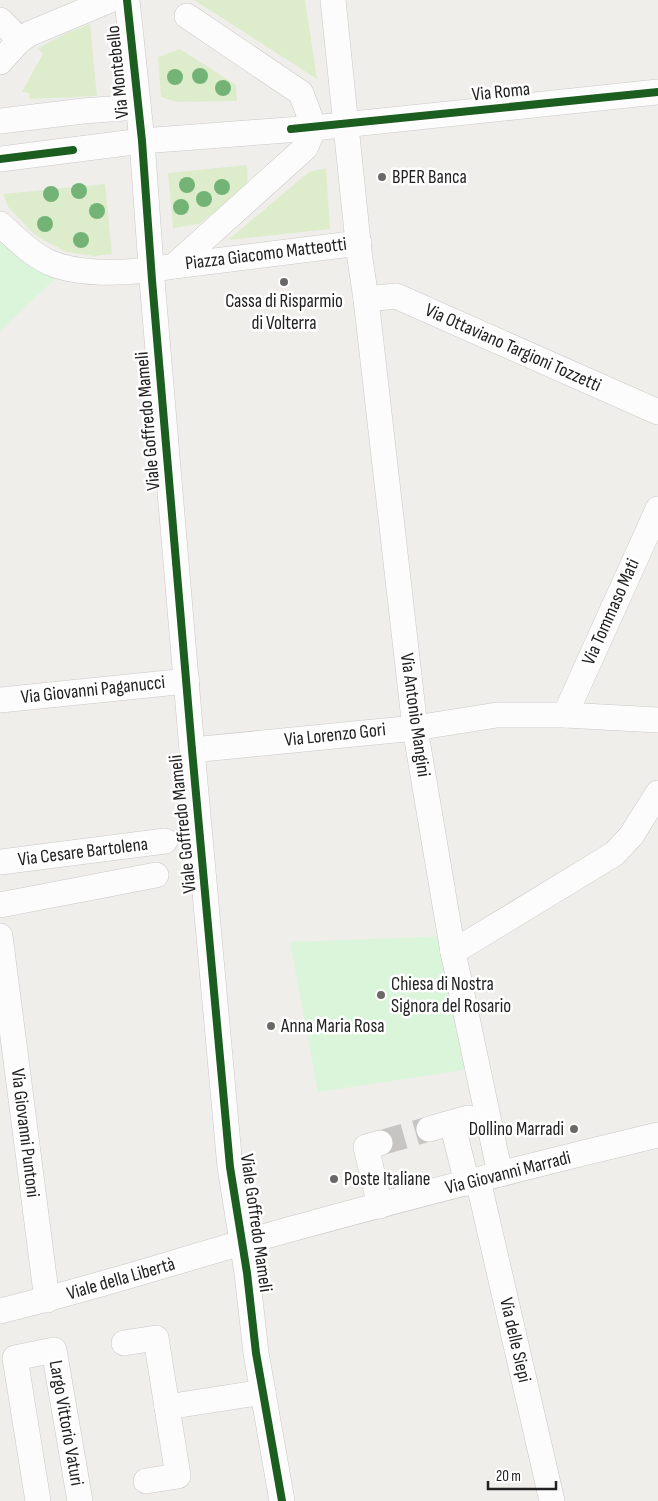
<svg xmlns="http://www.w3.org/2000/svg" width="658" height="1501" font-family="'Sofia Sans Condensed',sans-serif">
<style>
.grass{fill:#ddeccb}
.park{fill:#daf5da}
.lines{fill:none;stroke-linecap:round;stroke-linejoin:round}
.minor-tunnel{stroke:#c7c5c3;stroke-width:25;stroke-dasharray:25 12;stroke-linecap:butt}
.minor-casing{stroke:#c9c8c7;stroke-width:26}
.minor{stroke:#fdfcfc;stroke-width:25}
.cycleway-casing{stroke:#fff;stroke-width:11}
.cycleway{stroke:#1b5e20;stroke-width:8}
.tree{fill:#73b476}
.poi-dot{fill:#6a6968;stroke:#fff;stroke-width:2}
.labels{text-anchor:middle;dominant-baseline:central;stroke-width:5;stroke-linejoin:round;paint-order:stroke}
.street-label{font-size:19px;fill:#222;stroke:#fff}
.poi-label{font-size:19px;fill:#222;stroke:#fff;text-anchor:start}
</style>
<rect width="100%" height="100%" fill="#f0eeeb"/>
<g class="grass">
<polygon points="194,0 305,0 317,79"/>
<polygon points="90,24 97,96 30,99 29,93 22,92 43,54 38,48 67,33"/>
<polygon points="180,49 236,85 237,101 177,102 161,97 158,57"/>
<polygon points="247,165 248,185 199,224 173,228 168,173"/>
<polygon points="326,168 330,229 228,240 309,172"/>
<polygon points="105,184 112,254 94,256 66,252 35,235 9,208 3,194"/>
</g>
<g class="park">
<polygon points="0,224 67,267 0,331"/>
<polygon points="450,936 478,1068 318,1092 290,942"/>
</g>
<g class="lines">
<polyline class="minor-tunnel" points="380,1143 429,1129"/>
<g class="minor-casing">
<g id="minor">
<polyline points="127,0 142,141 152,280 192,750 230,1167 247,1273 256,1353 282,1501"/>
<polyline points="333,0 359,252 366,299 415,728 453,952 500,1174"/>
<polyline points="0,20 13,33 18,42"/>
<polyline points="0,62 18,42 29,34 110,0"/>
<polyline points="0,121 83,111 138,107"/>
<polyline points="0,159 142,141 314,128 658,92"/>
<path d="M0,224C14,237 30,253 48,262C82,277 138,273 174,266L359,243"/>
<polyline points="174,266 305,148 314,128 301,93 187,16"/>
<polyline points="366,299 396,296 658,412"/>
<polyline points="0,700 187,681"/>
<polyline points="565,715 658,509"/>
<polyline points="192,750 415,728 497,715 565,715 658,720"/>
<polyline points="0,862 165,841"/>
<polyline points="0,905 156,875"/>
<polyline points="0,936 47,1300"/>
<polyline points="453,952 614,854 631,836 658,793"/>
<polyline points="452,1123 467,1183"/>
<polyline points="429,1129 468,1118"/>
<polyline points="478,1180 552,1501"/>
<polyline points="380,1206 366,1147 380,1143"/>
<path d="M0,1311C96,1288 189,1257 284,1231C408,1197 533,1165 658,1135"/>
<polyline points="124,1343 156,1338 167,1407 263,1392"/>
<polyline points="146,1481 178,1476 167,1407"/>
<polyline points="38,1501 15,1358 54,1350 80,1501"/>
</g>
</g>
<use href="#minor" class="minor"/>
<g class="cycleway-casing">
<g id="cycleway">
<polyline points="127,0 142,141 152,280 192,750 230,1167 247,1273 256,1353 282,1501"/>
<polyline points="291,129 658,92"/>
<polyline points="0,159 73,150"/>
</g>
</g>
<use href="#cycleway" class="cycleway"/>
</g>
<g class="tree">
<circle cx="200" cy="76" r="8"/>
<circle cx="175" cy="77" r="8"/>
<circle cx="223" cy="88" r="8"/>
<circle cx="187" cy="185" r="8"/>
<circle cx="222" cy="187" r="8"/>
<circle cx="79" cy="191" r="8"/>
<circle cx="51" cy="194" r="8"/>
<circle cx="204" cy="199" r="8"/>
<circle cx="181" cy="207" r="8"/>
<circle cx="97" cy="211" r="8"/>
<circle cx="45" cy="224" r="8"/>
<circle cx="81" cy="240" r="8"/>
</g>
<g class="poi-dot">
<circle cx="382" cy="177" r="5"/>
<circle cx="284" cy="282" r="5"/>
<circle cx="381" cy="995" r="5"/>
<circle cx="271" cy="1026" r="5"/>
<circle cx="574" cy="1129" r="5"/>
<circle cx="334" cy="1179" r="5"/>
</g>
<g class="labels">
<g class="street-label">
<text transform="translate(118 72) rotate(-96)">Via Montebello</text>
<text transform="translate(501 92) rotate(-6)">Via Roma</text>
<text transform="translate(266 254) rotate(-7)">Piazza Giacomo Matteotti</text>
<text transform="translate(513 348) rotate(24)">Via Ottaviano Targioni Tozzetti</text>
<text transform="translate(148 421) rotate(-95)">Viale Goffredo Mameli</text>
<text transform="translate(611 612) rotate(-66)">Via Tommaso Mati</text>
<text transform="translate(93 690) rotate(-6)">Via Giovanni Paganucci</text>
<text transform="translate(415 715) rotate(82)">Via Antonio Mangini</text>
<text transform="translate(335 735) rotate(-6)">Via Lorenzo Gori</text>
<text transform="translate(183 824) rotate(-96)">Viale Goffredo Mameli</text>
<text transform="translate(83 852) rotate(-7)">Via Cesare Bartolena</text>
<text transform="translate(25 1133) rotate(83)">Via Giovanni Puntoni</text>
<text transform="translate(508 1173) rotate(-14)">Via Giovanni Marradi</text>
<text transform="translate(256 1223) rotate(82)">Viale Goffredo Mameli</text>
<text transform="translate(121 1279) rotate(-16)">Viale della Libertà</text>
<text transform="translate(515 1340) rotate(77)">Via delle Siepi</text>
<text transform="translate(66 1423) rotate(80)">Largo Vittorio Vaturi</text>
</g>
<g class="poi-label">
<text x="392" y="177">BPER Banca</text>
<text x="284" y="301" text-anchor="middle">Cassa di Risparmio<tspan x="284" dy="22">di Volterra</tspan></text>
<text x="391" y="984">Chiesa di Nostra<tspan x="391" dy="22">Signora del Rosario</tspan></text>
<text x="281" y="1026">Anna Maria Rosa</text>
<text x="564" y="1129" text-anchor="end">Dollino Marradi</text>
<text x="344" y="1179">Poste Italiane</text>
</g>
</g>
<path d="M488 1481v8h68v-8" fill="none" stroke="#222222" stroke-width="2.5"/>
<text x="496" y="1481" font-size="15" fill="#222222" stroke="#ffffff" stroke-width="4" paint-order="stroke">20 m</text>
</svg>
